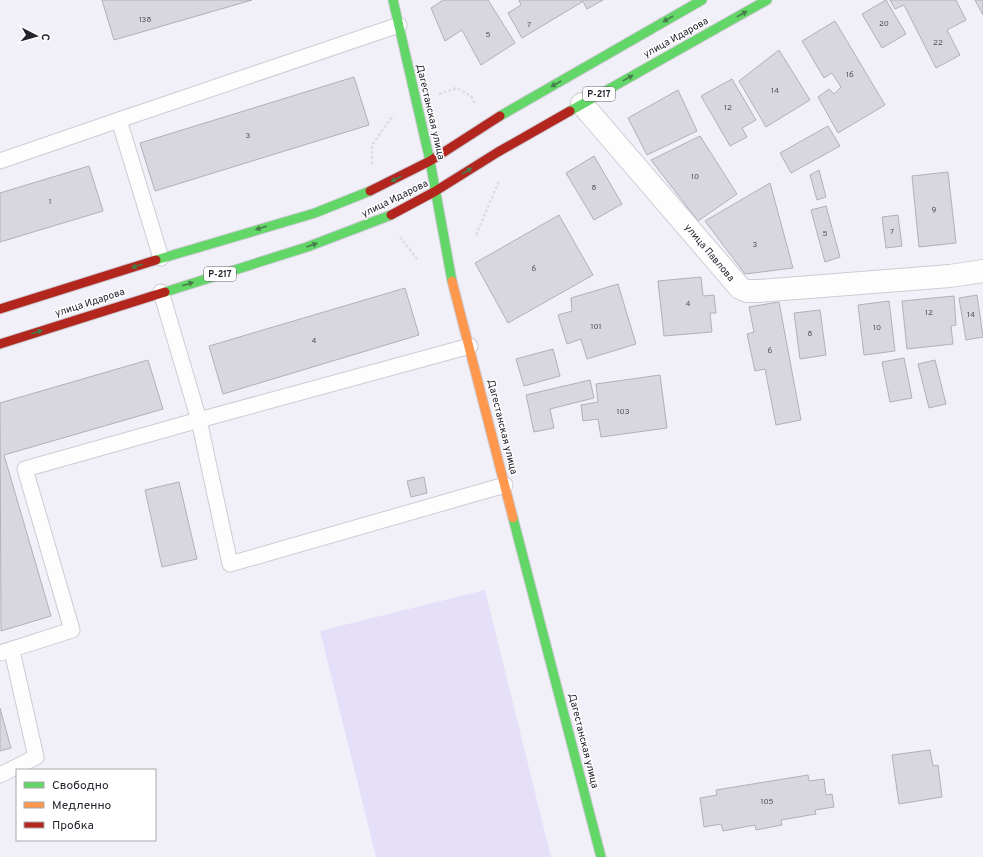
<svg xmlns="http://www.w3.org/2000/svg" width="983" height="857" font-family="Overpass,sans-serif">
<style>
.green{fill:#e5dffa}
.building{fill:#d8d7df;stroke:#b1afb7}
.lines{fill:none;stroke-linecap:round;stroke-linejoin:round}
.lane-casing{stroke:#cdcbd4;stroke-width:17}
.street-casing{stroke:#cdcbd4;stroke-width:24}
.fast-casing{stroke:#cdcbd4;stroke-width:11}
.slow-casing{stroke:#cdcbd4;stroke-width:11}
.jam-casing{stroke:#cdcbd4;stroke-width:11}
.path{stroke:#dedee0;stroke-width:2.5;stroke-dasharray:3 2;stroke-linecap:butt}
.lane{stroke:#fdfdfe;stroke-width:15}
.street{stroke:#fdfdfe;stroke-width:22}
.fast{stroke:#63d668;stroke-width:9}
.slow{stroke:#ff974d;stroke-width:9}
.jam{stroke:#b3261e;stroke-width:9}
.oneway{fill:#447c4a}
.labels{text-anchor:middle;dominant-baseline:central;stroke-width:3;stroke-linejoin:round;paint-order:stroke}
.number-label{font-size:8px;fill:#52505a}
.shield{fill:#fff;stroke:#66656c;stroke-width:1}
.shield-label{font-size:9px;font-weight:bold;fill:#25232d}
.street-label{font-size:10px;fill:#25232d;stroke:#fff}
</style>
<rect width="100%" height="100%" fill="#f1f0f8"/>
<polygon class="green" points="485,590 551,857 376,857 320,631"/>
<g class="building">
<polygon points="102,0 252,0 114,40"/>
<polygon points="443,0 488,0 515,43 481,65 462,30 445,41 431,8"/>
<polygon points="519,0 580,0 582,2 522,38 508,13 521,5"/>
<polygon points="582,0 603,0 587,9"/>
<polygon points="886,0 906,34 882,48 862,14"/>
<polygon points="890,0 956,0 966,20 947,30 960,55 936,68 904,5 895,9"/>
<polygon points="975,0 983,0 983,15"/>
<polygon points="835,21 885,105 838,133 818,97 829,89 834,94 841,87 832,73 824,78 802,41"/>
<polygon points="779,50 810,100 766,127 739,81"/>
<polygon points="354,77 369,125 155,191 140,143"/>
<polygon points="732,79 756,120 742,128 747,137 730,146 701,96"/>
<polygon points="678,90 697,131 647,155 628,118"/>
<polygon points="828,126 840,146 791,173 780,153"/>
<polygon points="700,136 737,194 698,221 651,160"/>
<polygon points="594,156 622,204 594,220 566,173"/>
<polygon points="89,166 103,211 0,242 0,193"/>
<polygon points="819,170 826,197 817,200 810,175"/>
<polygon points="948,172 956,243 919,247 912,176"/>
<polygon points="770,183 793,268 745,274 705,221"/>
<polygon points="826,206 840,257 825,262 811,210"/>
<polygon points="559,215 593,275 508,323 475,263"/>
<polygon points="898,215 902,246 886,248 882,217"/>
<polygon points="701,277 703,296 714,295 716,313 710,313 712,332 664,336 658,281"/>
<polygon points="618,284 636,344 587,359 581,339 567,344 558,315 572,311 571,298"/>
<polygon points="405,288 419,335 223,394 209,346"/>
<polygon points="977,295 983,337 966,340 959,298"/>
<polygon points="954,296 956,325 951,326 953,344 907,349 902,301"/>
<polygon points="889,301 895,351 864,355 858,305"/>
<polygon points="779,302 801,420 776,425 765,369 755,371 747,334 754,332 749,307"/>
<polygon points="820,310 826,355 800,359 794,313"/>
<polygon points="553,349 560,376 524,386 516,359"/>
<polygon points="904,358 912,398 890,402 882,362"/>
<polygon points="148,360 163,409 4,455 51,616 1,631 0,403"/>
<polygon points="935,360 946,404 929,408 918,364"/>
<polygon points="660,375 667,428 601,437 598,419 583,421 581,405 598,402 596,384"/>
<polygon points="590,380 594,398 550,409 554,428 534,432 526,395"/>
<polygon points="424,477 427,493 411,497 407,481"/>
<polygon points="179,482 197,559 162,567 145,490"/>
<polygon points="0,708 11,748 0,751"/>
<polygon points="930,750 933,766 938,765 942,797 899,804 892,755"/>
<polygon points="808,775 809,781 824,779 826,795 832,794 834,807 815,810 816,814 781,820 782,825 756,830 755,825 723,831 721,824 704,827 700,798 717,795 716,790"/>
</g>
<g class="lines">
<g class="lane-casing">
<g id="lane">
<polyline points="119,120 399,25"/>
<polyline points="0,161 119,120 161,258"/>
<polyline points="161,292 199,420 470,346"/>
<polyline points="0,653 72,630 25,469 199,420 230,564 505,485"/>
<polyline points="0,775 36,757 12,651"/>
</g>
</g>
<g class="street-casing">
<polyline id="street" points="582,104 740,288 747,291 759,291 950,276 983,271"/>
</g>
<g class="fast-casing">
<g id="fast">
<polyline points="393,0 430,161 452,281"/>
<polyline points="570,111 767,0"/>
<polyline points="500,116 702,0"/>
<polyline points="156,260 315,213 370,191"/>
<polyline points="165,292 307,247 391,215"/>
<polyline points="513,518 601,857"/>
</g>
</g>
<g class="slow-casing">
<polyline id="slow" points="452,281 513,518"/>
</g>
<g class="jam-casing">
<g id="jam">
<polyline points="370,191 430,161 500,116"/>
<polyline points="391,215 434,192 498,152 570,111"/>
<polyline points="0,309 156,260"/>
<polyline points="0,344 165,292"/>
</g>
</g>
<g class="path">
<polyline points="439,94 457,88 471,96 475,103"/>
<polyline points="372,164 372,145 393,115"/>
<polyline points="476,235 499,181"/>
<polyline points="400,237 418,260"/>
</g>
<use href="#lane" class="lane"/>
<use href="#street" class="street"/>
<use href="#fast" class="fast"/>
<use href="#slow" class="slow"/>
<use href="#jam" class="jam"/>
</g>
<defs><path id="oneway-solid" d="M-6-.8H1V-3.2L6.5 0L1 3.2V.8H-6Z"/></defs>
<g class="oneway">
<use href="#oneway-solid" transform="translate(742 14) rotate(-29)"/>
<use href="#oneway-solid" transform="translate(668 19) rotate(150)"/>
<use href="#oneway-solid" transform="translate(628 78) rotate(-29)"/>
<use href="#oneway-solid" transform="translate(556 84) rotate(150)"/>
<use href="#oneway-solid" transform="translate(467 171) rotate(-32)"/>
<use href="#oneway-solid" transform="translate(396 179) rotate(152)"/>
<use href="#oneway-solid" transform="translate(261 228) rotate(164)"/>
<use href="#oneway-solid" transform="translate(312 245) rotate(-19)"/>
<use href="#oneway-solid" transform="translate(137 266) rotate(162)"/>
<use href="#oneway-solid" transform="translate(188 284) rotate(-17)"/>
<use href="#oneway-solid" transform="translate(37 332) rotate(-18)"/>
</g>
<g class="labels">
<g class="number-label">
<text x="145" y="20">138</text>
<text x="884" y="24">20</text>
<text x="529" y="25">7</text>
<text x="488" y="35">5</text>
<text x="938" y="43">22</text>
<text x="850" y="75">16</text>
<text x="775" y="91">14</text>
<text x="728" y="108">12</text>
<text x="248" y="136">3</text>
<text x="695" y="177">10</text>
<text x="594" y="188">8</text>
<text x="50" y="202">1</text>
<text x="934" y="210">9</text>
<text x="892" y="232">7</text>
<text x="825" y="234">5</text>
<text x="755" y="245">3</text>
<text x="534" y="269">6</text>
<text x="688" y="304">4</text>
<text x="929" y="313">12</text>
<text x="971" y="315">14</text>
<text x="596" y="327">101</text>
<text x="877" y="328">10</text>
<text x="810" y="334">8</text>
<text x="314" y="341">4</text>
<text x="770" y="351">6</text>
<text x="623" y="412">103</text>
<text x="767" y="802">105</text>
</g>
<g class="shield">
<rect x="583" y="87" width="32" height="14" rx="3"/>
<rect x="204" y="267" width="32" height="14" rx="3"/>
</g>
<g class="shield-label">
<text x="599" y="94">Р-217</text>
<text x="220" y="274">Р-217</text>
</g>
<g class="street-label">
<text transform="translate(676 38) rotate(-29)">улица Идарова</text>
<text transform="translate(430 112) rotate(77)">Дагестанская улица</text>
<text transform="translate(395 199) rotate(-26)">улица Идарова</text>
<text transform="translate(709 253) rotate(50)">улица Павлова</text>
<text transform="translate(90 303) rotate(-18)">улица Идарова</text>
<text transform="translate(502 427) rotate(76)">Дагестанская улица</text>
<text transform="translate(583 741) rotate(76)">Дагестанская улица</text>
</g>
</g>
<rect x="16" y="769" width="140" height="72" fill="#ffffff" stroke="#a8a7ab"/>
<rect x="24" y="782" width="20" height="6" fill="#63d668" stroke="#a8a7ab"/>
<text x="52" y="789" font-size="12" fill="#25232d">Свободно</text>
<rect x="24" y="802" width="20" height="6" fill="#ff974d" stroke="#a8a7ab"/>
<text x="52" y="809" font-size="12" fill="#25232d">Медленно</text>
<rect x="24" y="822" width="20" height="6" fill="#b3261e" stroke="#a8a7ab"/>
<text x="52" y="829" font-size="12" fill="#25232d">Пробка</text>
<g transform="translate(36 36) rotate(96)" stroke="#ffffff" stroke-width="3" paint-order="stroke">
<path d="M0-3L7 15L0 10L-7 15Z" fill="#25232d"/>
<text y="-6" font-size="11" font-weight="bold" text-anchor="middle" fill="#25232d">С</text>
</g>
</svg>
